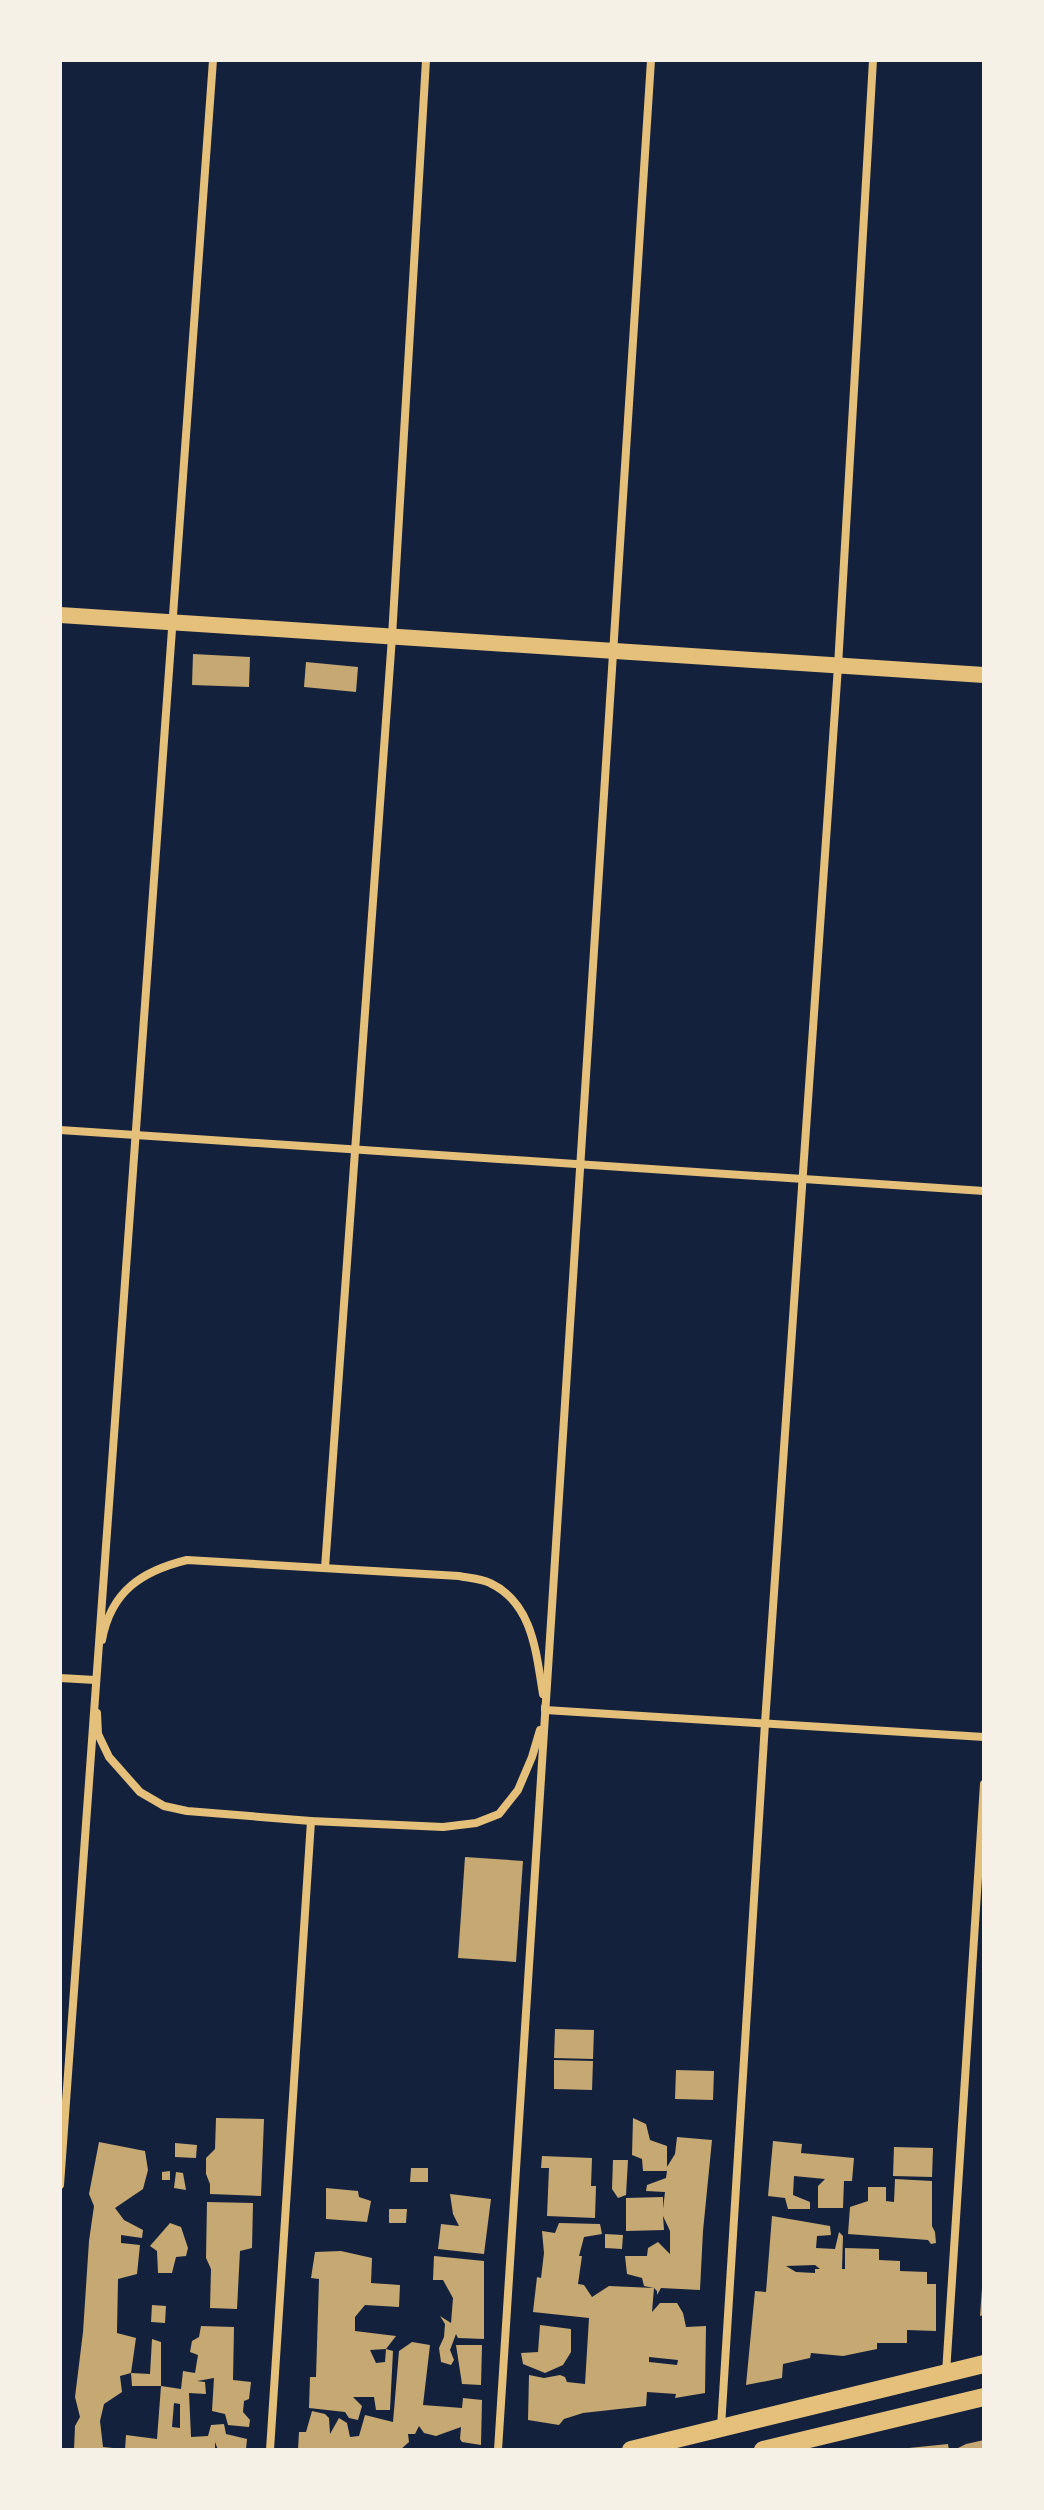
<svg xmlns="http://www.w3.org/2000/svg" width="1044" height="2510" font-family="'PT Sans',sans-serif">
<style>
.building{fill:#c6a872;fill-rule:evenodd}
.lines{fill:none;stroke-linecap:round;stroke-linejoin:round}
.minor{stroke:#e5c07b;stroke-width:8}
.secondary{stroke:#e5c07b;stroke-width:16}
.primary{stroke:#e5c07b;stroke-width:18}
</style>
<rect width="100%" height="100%" fill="#14213d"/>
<g class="building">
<polygon points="193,654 250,657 249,687 192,685"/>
<polygon points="306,662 358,667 356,692 304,687"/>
<polygon points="465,1857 523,1861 516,1962 458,1958"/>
<polygon points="555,2029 594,2030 593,2059 554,2058"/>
<polygon points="554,2060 593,2061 592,2090 554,2089"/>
<polygon points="676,2070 714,2071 713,2100 675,2099"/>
<polygon points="216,2118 264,2119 261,2196 210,2194 210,2184 206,2174 206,2158 215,2149"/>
<path d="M633,2118L646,2124L650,2140L667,2146V2167L675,2154L677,2137L712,2140L703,2231L700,2290L661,2288L657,2295V2291L654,2288L652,2312L660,2303H677L683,2313L686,2327L706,2326L705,2393L675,2398L676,2394L647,2392L646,2406L583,2413L564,2419L559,2425L528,2420L529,2375L544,2378L560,2375L565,2377L567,2382L585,2384L589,2318L533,2312L537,2277L541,2278L544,2253L542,2231L555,2233L559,2223L600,2224L602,2234L584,2237L579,2256H582L578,2284L584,2285L592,2297L609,2286L654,2288L644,2286L642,2278L627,2274L625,2256H647L648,2248L658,2242L670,2254V2231L663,2216L664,2230L626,2231V2198L663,2197V2209L665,2192L646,2191L647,2185L666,2178L667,2171H643L642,2159L632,2155ZM649,2357L678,2360L677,2365L649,2362Z"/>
<polygon points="773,2141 802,2144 801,2153 854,2158 852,2181 844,2181 843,2208 818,2208 818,2186 825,2179 794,2176 793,2195 810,2202 810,2209 788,2209 785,2198 768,2196"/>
<polygon points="99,2142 145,2151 148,2170 143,2189 115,2208 124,2220 143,2230 142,2238 121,2235 121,2243 140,2245 137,2274 118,2279 117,2333 136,2338 131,2373 120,2376 122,2392 104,2404 100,2421 103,2447 113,2448 113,2450 74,2450 75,2426 80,2417 75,2397 83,2332 89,2241 94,2206 89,2194"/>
<polygon points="175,2143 197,2145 196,2158 175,2157"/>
<polygon points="894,2147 933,2148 932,2177 893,2176"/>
<polygon points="542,2156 592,2158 591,2186 596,2186 595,2218 547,2216 549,2168 541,2168"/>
<polygon points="613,2160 628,2160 626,2195 618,2198 612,2189"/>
<polygon points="411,2168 428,2168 428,2182 410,2182"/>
<polygon points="170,2171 170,2180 162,2180 162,2172"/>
<polygon points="176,2172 183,2173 186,2190 174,2188"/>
<polygon points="895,2179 932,2181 932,2226 935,2232 936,2243 931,2244 928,2240 848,2234 850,2207 868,2201 868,2187 886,2187 886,2201 894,2202"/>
<polygon points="326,2188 358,2191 359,2197 371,2201 367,2222 326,2219"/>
<polygon points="450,2194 491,2199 484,2254 438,2249 441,2224 459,2226 453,2214"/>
<polygon points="207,2202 253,2203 252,2248 240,2251 237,2309 210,2308 211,2269 206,2258"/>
<polygon points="389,2209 407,2209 406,2223 389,2223"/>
<path d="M772,2216L830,2226L831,2235L817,2236L816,2248L835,2249L839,2232L843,2236L842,2269H845V2248L879,2249V2260L900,2261V2271L927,2272V2284H936V2331L907,2330V2343H877V2349L843,2356L811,2353L810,2358L783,2364L782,2378L746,2385L755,2291L766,2292ZM815,2265L820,2269H815V2273L796,2272L786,2266Z"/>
<polygon points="170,2223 181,2227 188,2248 186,2256 176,2257 172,2273 158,2273 157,2251 150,2246"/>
<polygon points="605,2234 623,2235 622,2249 605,2248"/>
<polygon points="341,2251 372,2258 371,2283 400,2285 399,2307 365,2305 355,2317 355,2331 396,2336 386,2349 370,2350 376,2363 385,2362 386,2349 393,2351 390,2410 376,2410 374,2397 353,2397 362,2406 358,2420 349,2418 345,2412 309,2408 310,2377 316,2377 319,2279 311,2278 315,2252"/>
<polygon points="434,2256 484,2261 484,2339 458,2338 456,2334 450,2350 454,2360 451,2365 441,2362 439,2348 444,2337 445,2324 440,2316 451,2323 453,2298 443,2280 433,2280"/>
<polygon points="982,2288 984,2288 984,2315 980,2316"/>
<polygon points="152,2305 166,2306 165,2323 151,2322"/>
<polygon points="540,2325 571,2329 571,2352 563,2365 545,2373 523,2364 521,2353 538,2352"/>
<path d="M201,2326L234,2327L233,2380L251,2382L249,2399L244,2401L243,2412L250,2420L249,2427L228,2425L225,2414L212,2411L214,2378L197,2381L205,2382L206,2394L189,2393L191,2437L208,2436L211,2425L224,2424L226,2434L247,2439L246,2450H218L215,2442V2450H125L126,2435L157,2439L161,2386L181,2389L183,2371L195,2373L198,2355L190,2352L192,2341L199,2337ZM174,2403L180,2404V2428L172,2427Z"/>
<polygon points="152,2339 161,2342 161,2386 132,2386 131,2373 150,2374"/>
<polygon points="412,2342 430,2345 423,2405 462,2408 463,2398 482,2400 481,2445 462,2442 460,2439 461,2427 436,2436 424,2433 419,2426 415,2434 408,2434 409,2442 400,2450 298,2450 299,2432 306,2432 312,2411 325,2414 329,2418 330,2434 339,2418 347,2423 350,2437 359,2436 365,2415 393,2422 399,2351"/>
<polygon points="456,2345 482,2345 481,2385 462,2384"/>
<polygon points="984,2440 984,2450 954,2450 966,2444"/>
<polygon points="948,2444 949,2450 909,2450 909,2448"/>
</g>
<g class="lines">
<g class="minor">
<polyline points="60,1130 984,1191"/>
<polyline points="325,1568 392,637 426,60"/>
<path d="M102,1640C111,1591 142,1571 187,1560L459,1576C469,1578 482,1579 490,1583C533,1603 536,1653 543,1694"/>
<polyline points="60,1678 95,1680"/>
<polyline points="545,1707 545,1710 984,1737"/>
<polyline points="97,1713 98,1734 109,1757 140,1792 164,1806 187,1811 311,1821 443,1827 476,1823 499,1814 518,1790 532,1757 540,1730"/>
<polyline points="60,2185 213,60"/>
<polyline points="946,2373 984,1784"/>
<polyline points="721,2427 765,1723 838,666 873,60"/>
<polyline points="270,2450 311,1821"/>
<polyline points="498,2450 651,60"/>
</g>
<polyline class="secondary" points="60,615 984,675"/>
<g class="primary">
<polyline points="631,2450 984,2364"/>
<polyline points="763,2450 984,2397"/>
</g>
</g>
<rect width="1044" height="2510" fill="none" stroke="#f6f1e7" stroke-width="124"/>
</svg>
